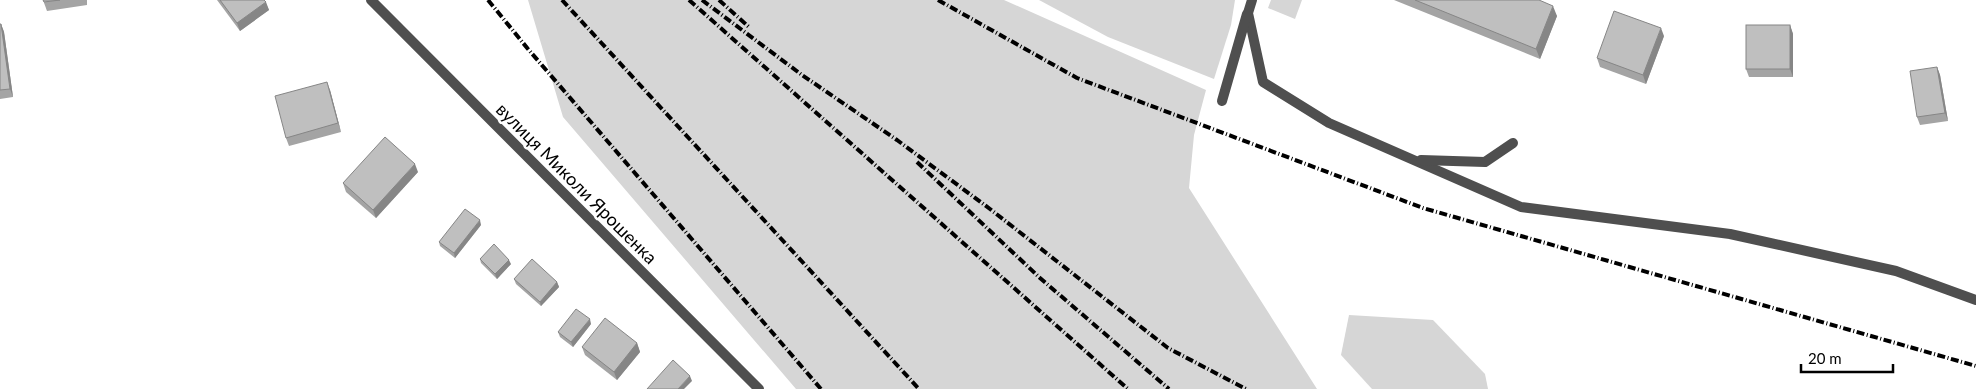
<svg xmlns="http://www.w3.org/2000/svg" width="1976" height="389" font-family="Lato,sans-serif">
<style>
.green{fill:#d6d6d6}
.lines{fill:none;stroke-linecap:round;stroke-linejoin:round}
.minor{stroke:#4f4f4f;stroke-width:10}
.tertiary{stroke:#4f4f4f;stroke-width:10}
.rail{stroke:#000;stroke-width:4;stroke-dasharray:8 2.5 1 2.5;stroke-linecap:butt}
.wall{fill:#a4a4a4}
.shaded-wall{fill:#868686}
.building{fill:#bfbfbf;stroke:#868686}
.labels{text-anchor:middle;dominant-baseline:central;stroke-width:5;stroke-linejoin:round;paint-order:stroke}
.street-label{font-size:18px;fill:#000;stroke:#fff}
</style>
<rect width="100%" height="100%" fill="#fff"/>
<g class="green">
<polygon points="528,0 1004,0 1206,90 1194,135 1189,188 1317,389 796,389 563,117"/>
<polygon points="1039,0 1235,0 1231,25 1214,79 1108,37"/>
<polygon points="1271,0 1302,0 1295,19 1268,8"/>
<polygon points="1349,315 1433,320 1485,374 1488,389 1372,389 1341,355"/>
</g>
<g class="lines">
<g class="minor">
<polyline points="1252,0 1248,13 1263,82 1329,123 1521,207 1730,234 1896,271 1976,300"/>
<polyline points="1222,101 1247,14"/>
<polyline points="1421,160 1485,162 1513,143"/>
</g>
<polyline class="tertiary" points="371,0 759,389"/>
<g class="rail">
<polyline points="488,0 528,49 821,389"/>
<polyline points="562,0 919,389"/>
<polyline points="689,0 1128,389"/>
<polyline points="702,0 802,75 897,140 990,209 1168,348 1246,389"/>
<polyline points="719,0 750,28"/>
<polyline points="938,0 1077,78 1423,208 1976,366"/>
<polyline points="917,162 1040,278 1169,389"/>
</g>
</g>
<g class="wall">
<polygon points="43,0 87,0 87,5 47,11"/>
<polygon points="217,0 264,0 269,10 240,31"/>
<polygon points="1394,0 1539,0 1557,16 1540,59"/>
<polygon points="0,24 1,24 4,32 13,97 0,99"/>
<polygon points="1790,25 1793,34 1793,77 1749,77 1746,69"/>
<polygon points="1664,36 1646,84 1600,67 1597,58"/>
<polygon points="1937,67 1940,75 1948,121 1920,125 1917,117"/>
<polygon points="330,90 341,132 289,146 286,138"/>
<polygon points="418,172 376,218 346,192 343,183"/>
<polygon points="481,225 455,258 440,246 439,242"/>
<polygon points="480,259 511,264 497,279 481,263"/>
<polygon points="514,279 557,282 559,287 541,306 516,284"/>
<polygon points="591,324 573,347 560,337 558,332"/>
<polygon points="637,343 640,352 617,380 585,355 582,347"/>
</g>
<g class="shaded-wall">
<polygon points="266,2 269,10 240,31 237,23"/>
<polygon points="1553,6 1557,16 1540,59 1536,49"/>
<polygon points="1,24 4,32 13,97 10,89"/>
<polygon points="1790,25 1793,34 1793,77 1790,69"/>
<polygon points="1661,28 1664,36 1646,84 1643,75"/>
<polygon points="1937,67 1940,75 1948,121 1945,113"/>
<polygon points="327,82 330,90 341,132 338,123"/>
<polygon points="415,164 418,172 376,218 373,210"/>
<polygon points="480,220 481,225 455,258 454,253"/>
<polygon points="509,260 511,264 497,279 495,274"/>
<polygon points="557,282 559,287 541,306 540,302"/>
<polygon points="590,319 591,324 573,347 571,342"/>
<polygon points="637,343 640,352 617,380 614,372"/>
<polygon points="690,376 692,381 684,389 678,389"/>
</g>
<g class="building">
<polygon points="43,0 60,0 44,2"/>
<polygon points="220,0 264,0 266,2 237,23"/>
<polygon points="1415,0 1539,0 1553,6 1536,49"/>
<polygon points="1614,11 1661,28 1643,75 1597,58"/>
<polygon points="0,24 1,24 10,89 0,90"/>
<rect x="1746" y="25" width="44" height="44"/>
<polygon points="1937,67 1945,113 1917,117 1910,71"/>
<polygon points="327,82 338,123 286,138 275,96"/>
<polygon points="385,137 415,164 373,210 343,183"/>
<polygon points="465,209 480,220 454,253 439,242"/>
<polygon points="494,244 509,260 495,274 480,259"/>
<polygon points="532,259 557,282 540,302 514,279"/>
<polygon points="576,309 590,319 571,342 558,332"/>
<polygon points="605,318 637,343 614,372 582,347"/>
<polygon points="673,360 690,376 678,389 647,389"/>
</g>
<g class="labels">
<g class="street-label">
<text transform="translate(577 183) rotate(45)">вулиця Миколи Ярошенка</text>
</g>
</g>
<path d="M1801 364v8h92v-8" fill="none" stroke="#000000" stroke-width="2.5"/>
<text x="1808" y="364" font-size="15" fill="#000000" stroke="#ffffff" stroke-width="4" paint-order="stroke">20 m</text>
</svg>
